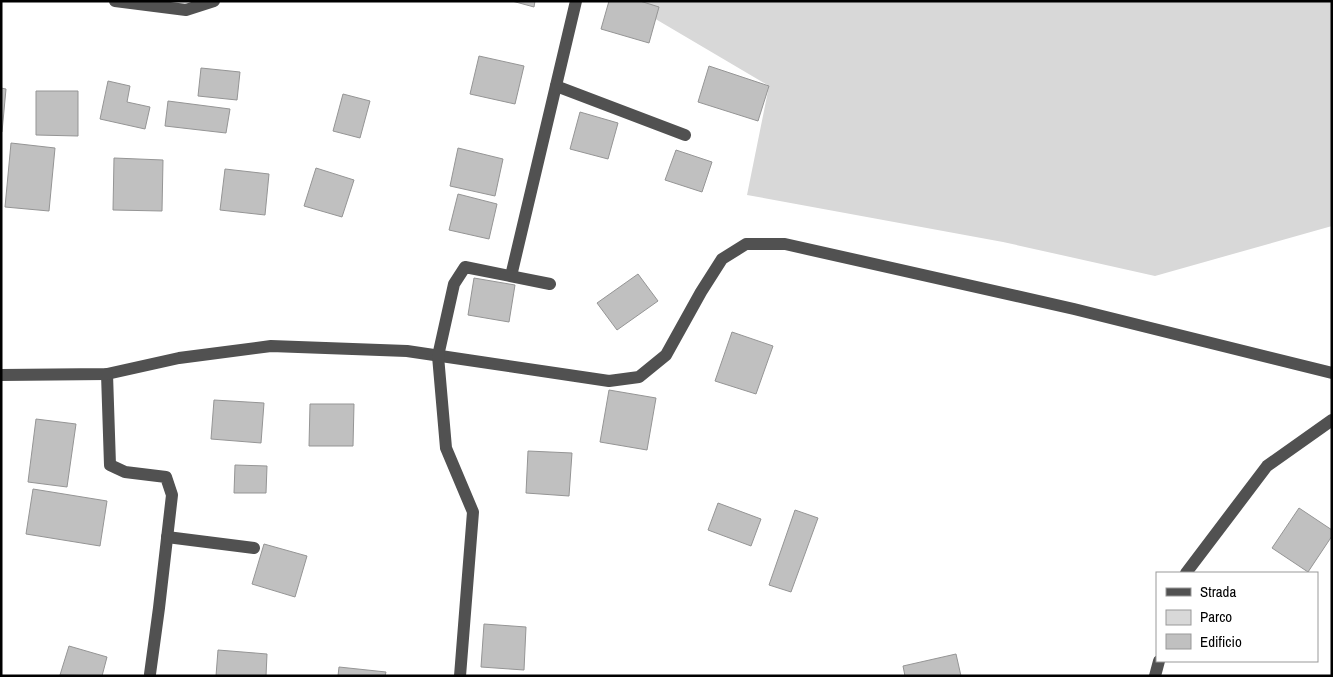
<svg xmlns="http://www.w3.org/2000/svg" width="1333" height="677" font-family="'Archivo Narrow',sans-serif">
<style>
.green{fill:#d8d8d8}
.building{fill:#c0c0c0;stroke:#959595}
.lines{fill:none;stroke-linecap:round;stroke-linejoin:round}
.minor{stroke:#515151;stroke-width:12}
</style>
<rect width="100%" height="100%" fill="#fff"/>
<polygon class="green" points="625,1 1332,1 1332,226 1155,276 1003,242 747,195 769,86"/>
<g class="building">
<polygon points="512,1 535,1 534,7"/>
<polygon points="609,1 640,1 659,7 649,43 601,29"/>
<polygon points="479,56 524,66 515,104 470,94"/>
<polygon points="709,66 769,86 758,121 698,102"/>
<polygon points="201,68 240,72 237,100 198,96"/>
<polygon points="108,81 130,86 127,102 150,107 145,129 100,119"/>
<polygon points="1,88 6,89 2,132 1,132"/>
<polygon points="36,91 78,91 78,136 36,135"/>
<polygon points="343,94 370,101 360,138 333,131"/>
<polygon points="168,101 230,109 226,133 165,126"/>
<polygon points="580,112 618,123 608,159 570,149"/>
<polygon points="11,143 55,148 49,211 5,207"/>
<polygon points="458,148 503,159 495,196 450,186"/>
<polygon points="676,150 712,162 702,192 665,180"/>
<polygon points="114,158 163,160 162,211 113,210"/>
<polygon points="316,168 354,180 342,217 304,206"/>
<polygon points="225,169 269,174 265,215 220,210"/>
<polygon points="458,194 497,204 489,239 449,230"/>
<polygon points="638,274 658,301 617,330 597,303"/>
<polygon points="474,278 515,285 509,322 468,315"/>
<polygon points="732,332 773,346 756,394 715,381"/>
<polygon points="609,390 656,398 647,450 600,442"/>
<polygon points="214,400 264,403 261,443 211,439"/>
<polygon points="310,404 354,404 353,446 309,446"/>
<polygon points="36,419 76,424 67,487 28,482"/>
<polygon points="528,451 572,453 569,496 526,493"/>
<polygon points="235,465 267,466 266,493 234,493"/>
<polygon points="33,489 107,501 100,546 26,534"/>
<polygon points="718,503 761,519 751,546 708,530"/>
<polygon points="1299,508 1332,530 1332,536 1308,572 1272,548"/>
<polygon points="795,510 818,518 791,592 769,585"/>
<polygon points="264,544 307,556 295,597 252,584"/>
<polygon points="484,624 526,627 524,670 481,667"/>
<polygon points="69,646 107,657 102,676 60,675"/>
<polygon points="218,650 267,654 266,676 216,676"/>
<polygon points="956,654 961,676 905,676 903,666"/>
<polygon points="339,667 386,672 385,676 338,676"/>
</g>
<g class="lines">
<g class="minor">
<polyline points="115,1 186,10 214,1"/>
<polyline points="556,86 685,135"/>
<polyline points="511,276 576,1"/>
<polyline points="107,374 110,465 125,472 166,477 172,495 159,608 150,674"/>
<polyline points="1,375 107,374 179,358 271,346 407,351 609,381 639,377 666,355 701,292 722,259 746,244 785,244 1074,309 1332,373"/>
<polyline points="167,537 254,548"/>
<polyline points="1186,573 1267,466 1332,420"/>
<polyline points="460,676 473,512 446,448 438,356 454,284 465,267 550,284"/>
<polyline points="1155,676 1159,661"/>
</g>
</g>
<rect width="1333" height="677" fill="none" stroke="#000000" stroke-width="5"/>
<rect x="1156" y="572" width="162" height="90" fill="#ffffff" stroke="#999999"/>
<rect x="1166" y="588" width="25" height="8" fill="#515151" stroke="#999999"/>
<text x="1200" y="597" font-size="15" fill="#000000">Strada</text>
<rect x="1166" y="610" width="25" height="15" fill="#d8d8d8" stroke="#999999"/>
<text x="1200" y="622" font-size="15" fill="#000000">Parco</text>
<rect x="1166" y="634" width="25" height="15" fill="#c0c0c0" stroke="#999999"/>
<text x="1200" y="647" font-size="15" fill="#000000">Edificio</text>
</svg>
